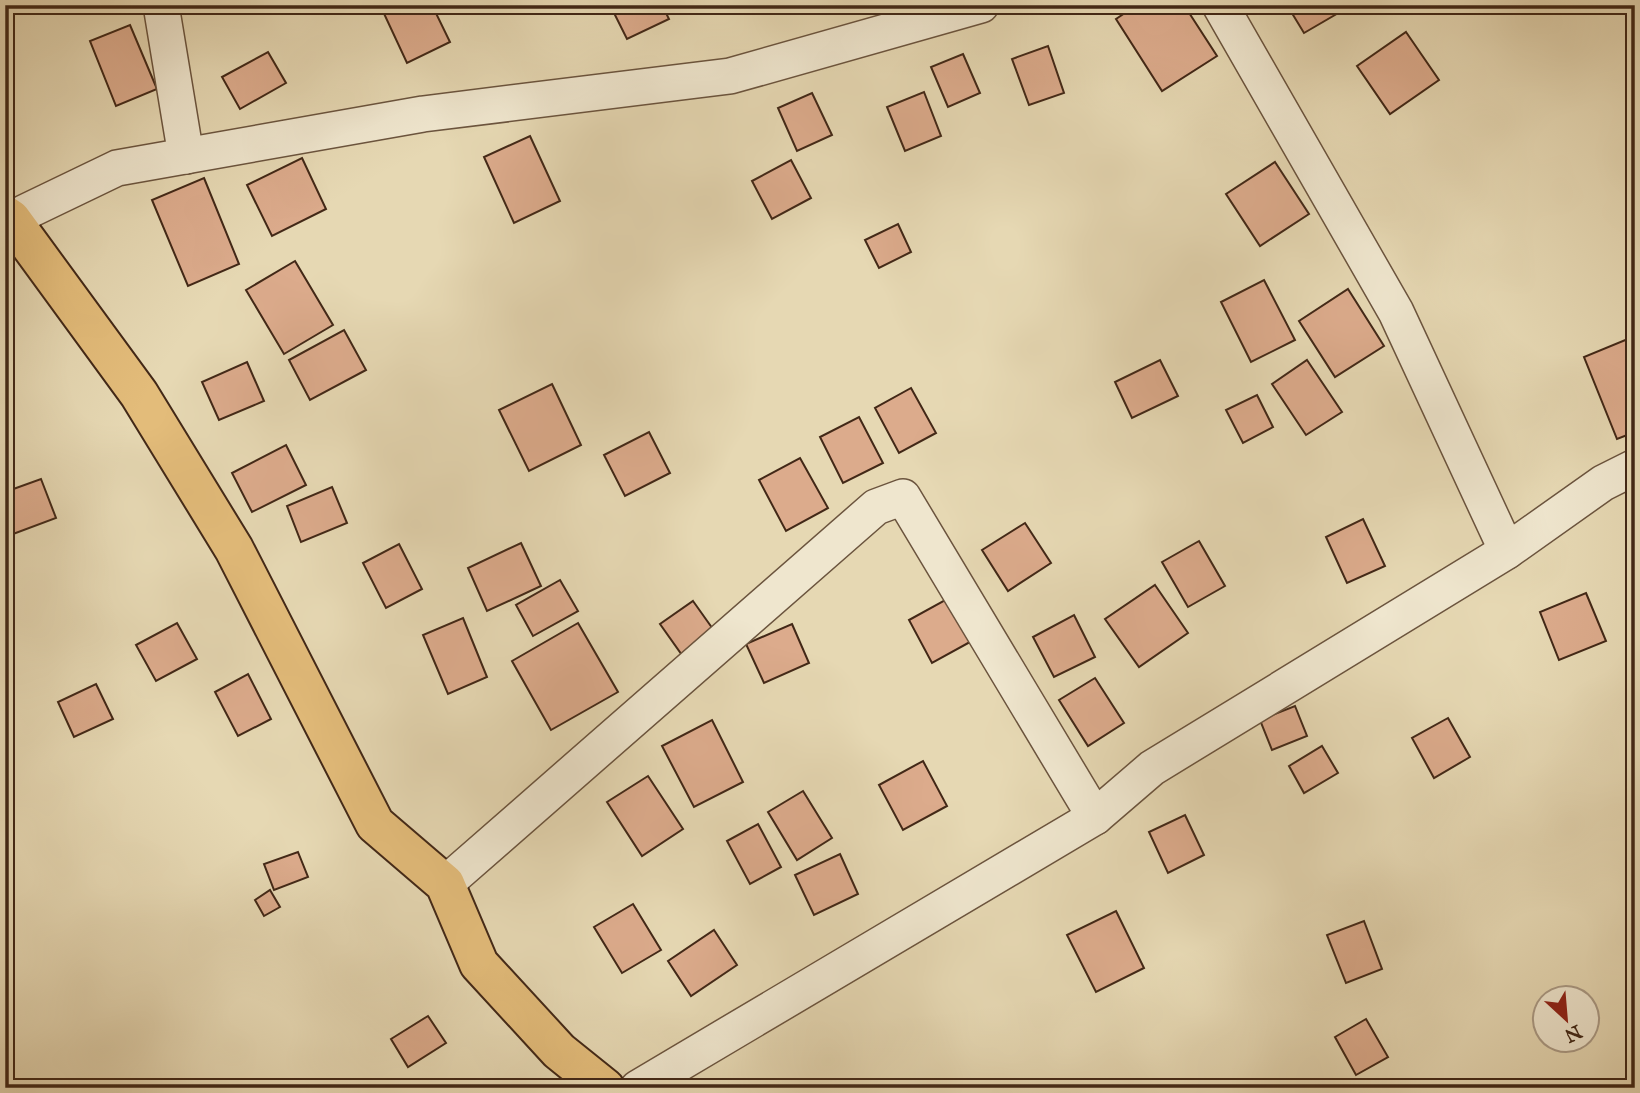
<svg xmlns="http://www.w3.org/2000/svg" width="1640" height="1093" font-family="'IM FELL Great Primer',serif">
<style>
.building{fill:#dcab8c;stroke:#422817;stroke-width:2}
.lines{fill:none;stroke-linecap:round;stroke-linejoin:round}
.minor-casing{stroke:#6b543e;stroke-width:38}
.major-casing{stroke:#422817;stroke-width:42}
.minor{stroke:#efe6ce;stroke-width:35}
.major{stroke:#e3bc7a;stroke-width:38}
</style>
<rect width="100%" height="100%" fill="#e6d8b3"/>
<filter id="stains"><feTurbulence type="fractalNoise" baseFrequency=".00286" numOctaves="4"/><feColorMatrix values="0 0 0 0 .2 0 0 0 0 .09 0 0 0 0 .02 0 0 0 .5 -.17"/></filter>
<radialGradient id="worn" r=".72"><stop offset=".6" stop-color="#630" stop-opacity="0"/><stop offset="1" stop-color="#630" stop-opacity=".3"/></radialGradient>
<g class="building">
<polygon points="380,5 432,5 450,42 407,63"/>
<polygon points="610,5 662,5 669,19 627,39"/>
<polygon points="1137,5 1184,5 1217,56 1162,91 1116,19"/>
<polygon points="1287,5 1352,5 1304,33"/>
<polygon points="130,25 157,89 116,106 90,41"/>
<polygon points="1406,32 1439,80 1390,114 1357,66"/>
<polygon points="1048,46 1064,93 1029,105 1012,59"/>
<polygon points="268,52 286,83 240,109 222,77"/>
<polygon points="963,54 980,93 948,107 931,67"/>
<polygon points="924,92 941,136 905,151 887,107"/>
<polygon points="812,93 832,135 797,151 778,108"/>
<polygon points="530,136 560,201 514,223 484,157"/>
<polygon points="302,158 326,209 272,236 247,185"/>
<polygon points="791,160 811,198 772,219 752,181"/>
<polygon points="1275,162 1309,214 1260,246 1226,194"/>
<polygon points="204,178 239,264 188,286 152,200"/>
<polygon points="898,224 911,252 879,268 865,240"/>
<polygon points="295,261 333,325 284,354 246,290"/>
<polygon points="1264,280 1295,340 1251,362 1221,302"/>
<polygon points="1348,289 1384,346 1335,377 1299,321"/>
<polygon points="344,330 366,370 310,400 289,360"/>
<polygon points="1635,336 1635,432 1617,439 1584,357"/>
<polygon points="1160,360 1178,396 1132,418 1115,382"/>
<polygon points="1307,360 1342,412 1306,435 1272,384"/>
<polygon points="247,362 264,401 219,420 202,382"/>
<polygon points="552,384 581,445 529,471 499,410"/>
<polygon points="911,388 936,433 899,453 875,408"/>
<polygon points="1257,395 1273,427 1243,443 1226,410"/>
<polygon points="859,417 883,463 843,483 820,437"/>
<polygon points="649,432 670,473 625,496 604,455"/>
<polygon points="286,445 306,485 252,512 232,473"/>
<polygon points="800,458 828,508 786,531 759,480"/>
<polygon points="41,479 56,518 5,537 5,492"/>
<polygon points="332,487 347,523 301,542 287,506"/>
<polygon points="1363,519 1385,566 1347,583 1326,537"/>
<polygon points="1025,523 1051,563 1008,591 982,550"/>
<polygon points="1199,541 1225,586 1188,607 1162,562"/>
<polygon points="521,543 541,586 487,611 468,568"/>
<polygon points="399,544 422,589 386,608 363,563"/>
<polygon points="560,580 578,611 533,636 516,605"/>
<polygon points="1155,585 1188,633 1139,667 1105,619"/>
<polygon points="1586,593 1606,641 1559,660 1540,612"/>
<polygon points="947,599 970,642 932,663 909,620"/>
<polygon points="693,601 715,632 682,655 660,624"/>
<polygon points="1074,615 1095,657 1054,677 1033,637"/>
<polygon points="463,618 487,677 448,694 423,635"/>
<polygon points="177,623 197,659 156,681 136,645"/>
<polygon points="578,623 618,692 551,730 512,661"/>
<polygon points="792,624 809,663 764,683 746,644"/>
<polygon points="248,674 271,719 238,736 215,692"/>
<polygon points="1095,678 1124,723 1088,746 1059,700"/>
<polygon points="96,684 113,719 74,737 58,702"/>
<polygon points="1295,706 1307,736 1272,750 1260,720"/>
<polygon points="1448,718 1470,757 1434,778 1412,738"/>
<polygon points="712,720 743,782 694,807 662,746"/>
<polygon points="1322,746 1338,773 1304,793 1289,766"/>
<polygon points="923,761 947,806 903,830 879,785"/>
<polygon points="648,776 683,829 642,856 607,802"/>
<polygon points="803,791 832,838 797,860 768,812"/>
<polygon points="1185,815 1204,855 1168,873 1149,832"/>
<polygon points="758,824 781,867 750,884 727,841"/>
<polygon points="298,852 308,877 274,890 264,864"/>
<polygon points="840,854 858,894 814,915 795,875"/>
<polygon points="270,890 280,907 264,916 255,900"/>
<polygon points="633,904 661,950 622,973 594,927"/>
<polygon points="1116,911 1144,968 1096,992 1067,935"/>
<polygon points="1364,921 1382,969 1346,983 1327,935"/>
<polygon points="714,930 737,965 691,996 668,961"/>
<polygon points="428,1016 446,1043 408,1067 391,1039"/>
<polygon points="1366,1019 1388,1057 1356,1075 1335,1037"/>
</g>
<g class="lines">
<g class="minor-casing">
<g id="minor">
<polyline points="161,5 186,156"/>
<polyline points="1220,5 1396,312 1507,551"/>
<polyline points="11,219 117,168 423,114 730,76 981,5"/>
<polyline points="445,884 876,507 903,497 1095,817"/>
<polyline points="638,1088 1095,817 1152,768 1507,551 1603,483 1635,467"/>
</g>
</g>
<g class="major-casing">
<polyline id="major" points="5,215 11,219 139,394 234,549 375,824 445,884 479,964 559,1051 605,1088"/>
</g>
<use href="#minor" class="minor"/>
<use href="#major" class="major"/>
</g>
<rect width="1640" height="1093" fill="none" stroke="#e6d8b3" stroke-width="28"/>
<rect x="7" y="7" width="1626" height="1079" fill="none" stroke="#422817" stroke-width="3.5"/>
<rect x="14" y="14" width="1612" height="1065" fill="none" stroke="#422817" stroke-width="2"/>
<g transform="translate(1566 1019) rotate(154)"><circle r="33" fill="#efe6ce" stroke="#aa9a85" stroke-width="2"/>
<path d="M0-5L12 26L0 18L-12 26Z" fill="#8f2418"/>
<text y="-10" font-size="19" font-weight="bold" text-anchor="middle" fill="#422817">N</text>
</g>
<rect width="100%" height="100%" filter="url(#stains)"/>
<rect width="100%" height="100%" fill="url(#worn)"/>
</svg>
